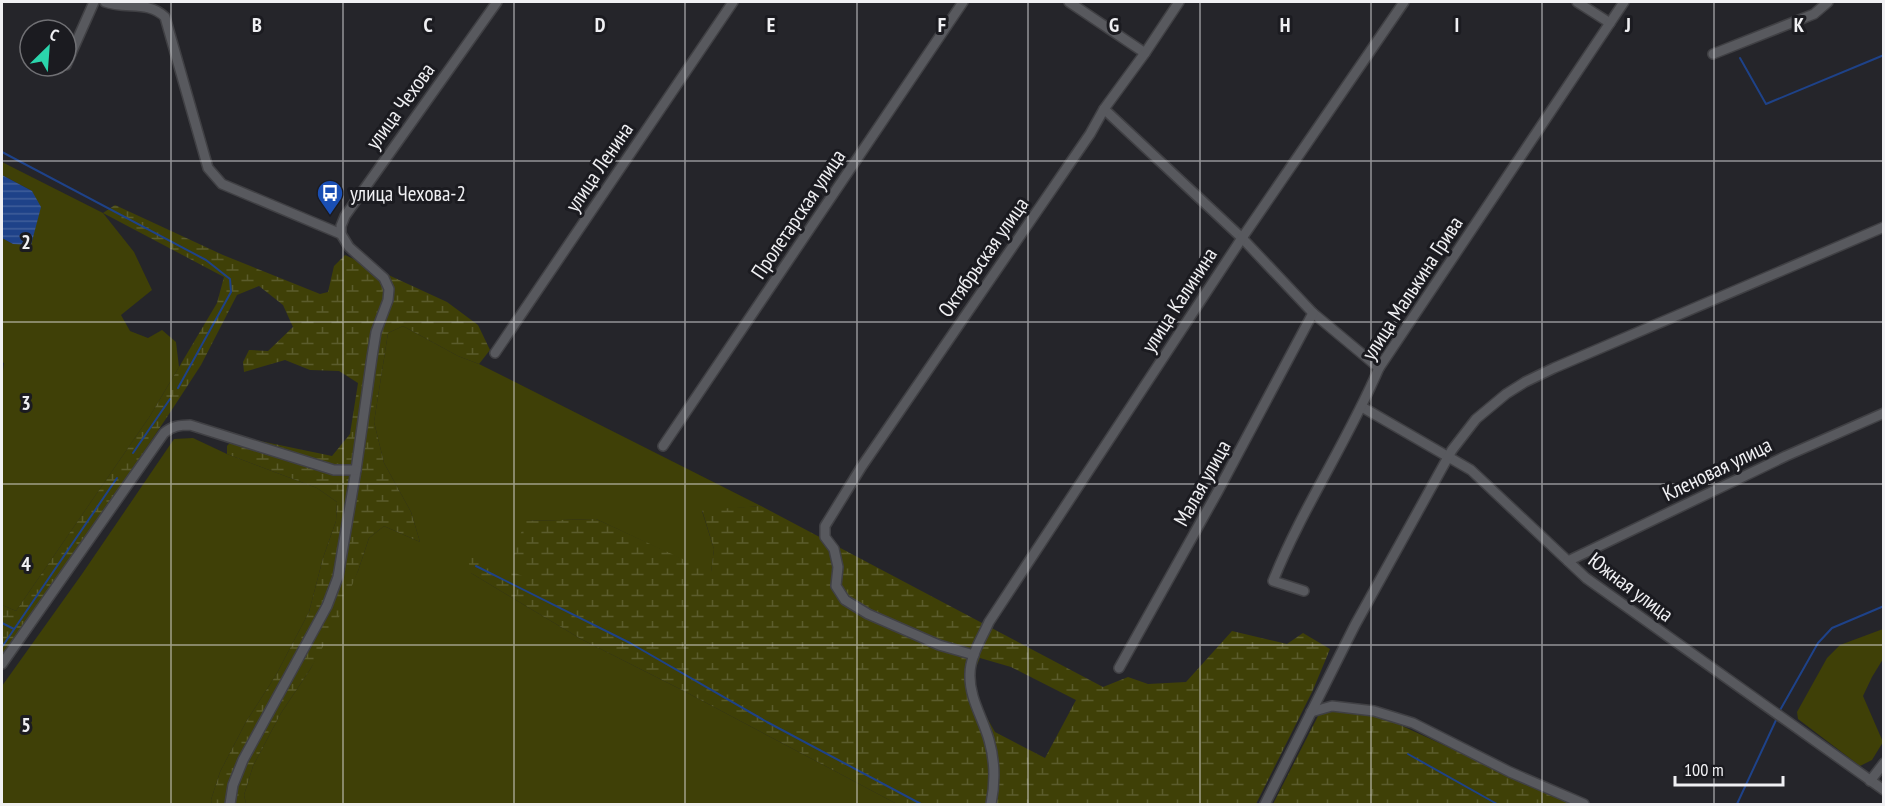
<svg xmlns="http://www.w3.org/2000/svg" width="1885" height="806" font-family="'PT Sans Narrow',sans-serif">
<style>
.grass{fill:#3f4007}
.wetland{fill:url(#wetland-marsh);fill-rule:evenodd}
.water{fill:url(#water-rules)}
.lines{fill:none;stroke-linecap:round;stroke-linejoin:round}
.stream{stroke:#1e4289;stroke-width:2}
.minor-casing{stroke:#404044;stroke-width:12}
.minor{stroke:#58595e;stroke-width:9}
.grid{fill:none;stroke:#f0f0f3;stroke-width:1.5;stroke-opacity:0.55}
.labels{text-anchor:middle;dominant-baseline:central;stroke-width:6;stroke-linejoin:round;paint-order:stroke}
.street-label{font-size:21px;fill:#f0f0f3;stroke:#1b1b20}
.poi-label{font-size:21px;fill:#f0f0f3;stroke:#1b1b20;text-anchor:start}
.grid-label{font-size:20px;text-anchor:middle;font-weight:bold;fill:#f0f0f3;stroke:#1b1b20;stroke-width:6;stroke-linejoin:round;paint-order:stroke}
</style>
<defs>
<pattern id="wetland-marsh" width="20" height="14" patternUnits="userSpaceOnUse" patternTransform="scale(1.5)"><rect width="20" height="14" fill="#3f4007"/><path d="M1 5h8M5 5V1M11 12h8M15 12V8" fill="none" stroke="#5b5c2c"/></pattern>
<pattern id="water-rules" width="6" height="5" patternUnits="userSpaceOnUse" patternTransform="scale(1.5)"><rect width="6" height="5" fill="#1e4289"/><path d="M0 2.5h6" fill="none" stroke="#3f5e9a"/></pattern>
</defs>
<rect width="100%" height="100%" fill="#25252a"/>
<g class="grass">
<polygon points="2,162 103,213 134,252 152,290 121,315 130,331 148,338 162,330 176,342 179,367 150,416 16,611 2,605 2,378 4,363 2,362 2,238 13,244 32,191 2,175"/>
<polygon points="403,326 458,356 479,364 761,506 702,511 714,549 711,573 596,519 525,521 534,581 471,573 581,639 682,690 897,804 246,804 244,795 253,766 281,713 311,668 358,571 369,538 384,526 420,542 411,512 384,463 374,422 388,333"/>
<polygon points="193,438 227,454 317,488 337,502 336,521 323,558 309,612 276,675 246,722 220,772 211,800 212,804 2,804 2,686 82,574 174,439"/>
<polygon points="1883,629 1883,659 1872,677 1863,696 1883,742 1872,760 1860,766 1798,719 1797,712 1827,658 1840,645"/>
</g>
<g class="wetland">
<polygon points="115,205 223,255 320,294 328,292 334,266 345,255 447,302 478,325 490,350 479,364 458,356 403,326 388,333 374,422 384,463 411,512 420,542 384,526 369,538 358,571 337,622 311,668 281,713 253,766 244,795 246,804 212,804 211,800 220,772 246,722 276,675 309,612 323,558 336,521 337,502 317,488 227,454 227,446 236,436 332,456 350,434 358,383 339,371 310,370 285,360 244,372 243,362 249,350 268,351 293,327 283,305 259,286 237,295 201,365 175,405 115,495 2,657 2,605 16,611 150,416 217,303 224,277 103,213"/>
<path d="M761,506L1103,687L1128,677L1148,684L1186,682L1232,631L1287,644L1303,633L1330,649L1313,690L1256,804H897L682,690L581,639L471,573L468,559L472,555L532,580L512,560L525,521L596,519L711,572L714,549L702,510ZM980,658L1011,667L1076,700L1045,758L995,732L975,697L973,674Z"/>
<polygon points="1344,710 1387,719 1572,804 1273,804 1319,714"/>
</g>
<polygon class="water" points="2,175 32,191 41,207 31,245 13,244 2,238"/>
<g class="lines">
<g class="stream">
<polyline points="1740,58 1766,104 1884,55"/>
<polyline points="2,152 206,260 230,279 231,292 178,388"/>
<polyline points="133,453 170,399"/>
<polyline points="476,566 630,643 767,722 921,804"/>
<polyline points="2,623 14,629"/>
<polyline points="2,647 117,478"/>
<polyline points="1779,712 1818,643 1832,628 1884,606"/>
<polyline points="1408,754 1497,804"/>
<polyline points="1737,804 1777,718"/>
</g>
<g class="minor-casing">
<g id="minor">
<path d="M105,2C126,10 148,0 165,17L208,168L222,184L341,234L349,247L384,278L389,289L388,300L376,332L372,357L356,470L338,577L327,606L243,760L233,785L230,804"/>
<polyline points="1069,2 1145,53"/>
<polyline points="1577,2 1610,23"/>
<polyline points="1713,54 1814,14 1828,2"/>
<polyline points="66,65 94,2"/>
<polyline points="1104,109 1242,238 1313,313 1379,368"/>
<polyline points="341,234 341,226 345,216 497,2"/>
<polyline points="495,353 733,2"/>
<polyline points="1362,407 1471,470 1586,578 1884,790"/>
<polyline points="663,446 963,2"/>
<polyline points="1568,561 1786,456 1884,413"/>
<path d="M1304,591L1273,581C1302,508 1348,441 1379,368L1624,2"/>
<polyline points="974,655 939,645 868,614 845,600 836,586 838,567 834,549 825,537 825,526 862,466 1090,134 1104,109 1145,53 1179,2"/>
<path d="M2,664L164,433C172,426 180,425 190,425L334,470H356"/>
<polyline points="1119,668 1218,491 1313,313"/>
<polyline points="1311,712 1332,706 1374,711 1413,723 1510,772 1584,804"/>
<polyline points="1870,781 1884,763"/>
<path d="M991,804C995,784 995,761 989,740C983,718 969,698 970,674C970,656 982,638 989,622L1242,238L1404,2"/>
<polyline points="1265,804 1355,625 1452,450 1476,419 1506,394 1525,382 1554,368 1884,227"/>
</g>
</g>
<use href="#minor" class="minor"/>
</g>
<path class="grid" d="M171,2V804M343,2V804M514,2V804M685,2V804M857,2V804M1028,2V804M1200,2V804M1371,2V804M1542,2V804M1714,2V804M2,161H1884M2,322H1884M2,484H1884M2,645H1884"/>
<defs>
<g id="bus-pin" transform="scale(1.35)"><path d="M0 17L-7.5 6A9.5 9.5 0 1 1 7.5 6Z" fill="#1a4fb4" stroke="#1b1b20"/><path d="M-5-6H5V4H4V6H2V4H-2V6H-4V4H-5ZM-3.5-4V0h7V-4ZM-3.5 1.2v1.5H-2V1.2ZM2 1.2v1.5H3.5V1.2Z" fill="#fff"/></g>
</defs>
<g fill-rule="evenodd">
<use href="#bus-pin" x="330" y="193"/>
</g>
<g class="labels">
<g class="street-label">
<text transform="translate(400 106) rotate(-54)">улица Чехова</text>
<text transform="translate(599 167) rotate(-56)">улица Ленина</text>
<text transform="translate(798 214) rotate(-56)">Пролетарская улица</text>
<text transform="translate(983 257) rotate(-55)">Октябрьская улица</text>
<text transform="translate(1412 288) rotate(-57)">улица Малькина Грива</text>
<text transform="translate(1179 300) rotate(-57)">улица Калинина</text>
<text transform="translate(1717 469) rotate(-26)">Кленовая улица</text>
<text transform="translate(1202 483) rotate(-61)">Малая улица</text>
<text transform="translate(1631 587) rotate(37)">Южная улица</text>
</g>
<g class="poi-label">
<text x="350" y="193">улица Чехова-2</text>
</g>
</g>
<g class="grid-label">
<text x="257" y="32">B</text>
<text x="428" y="32">C</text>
<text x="600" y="32">D</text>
<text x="771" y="32">E</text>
<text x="942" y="32">F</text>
<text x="1114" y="32">G</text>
<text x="1285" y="32">H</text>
<text x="1457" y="32">I</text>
<text x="1628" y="32">J</text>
<text x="1799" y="32">K</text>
<text x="26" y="249">2</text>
<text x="26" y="410">3</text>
<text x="26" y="571">4</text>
<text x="26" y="732">5</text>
</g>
<rect width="1885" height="806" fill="none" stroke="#f0f0f3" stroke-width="6"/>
<g transform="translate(48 48) rotate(25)"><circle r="28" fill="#1b1b20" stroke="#707074" stroke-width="1.5"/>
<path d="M0-4.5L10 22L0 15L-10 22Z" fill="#2bd5ac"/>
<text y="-9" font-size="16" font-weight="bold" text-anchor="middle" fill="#f0f0f3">С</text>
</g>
<path d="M1675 776v9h108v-9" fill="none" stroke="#f0f0f3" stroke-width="3"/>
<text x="1684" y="776" font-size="18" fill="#f0f0f3" stroke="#1b1b20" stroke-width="4.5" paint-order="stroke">100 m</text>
</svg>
